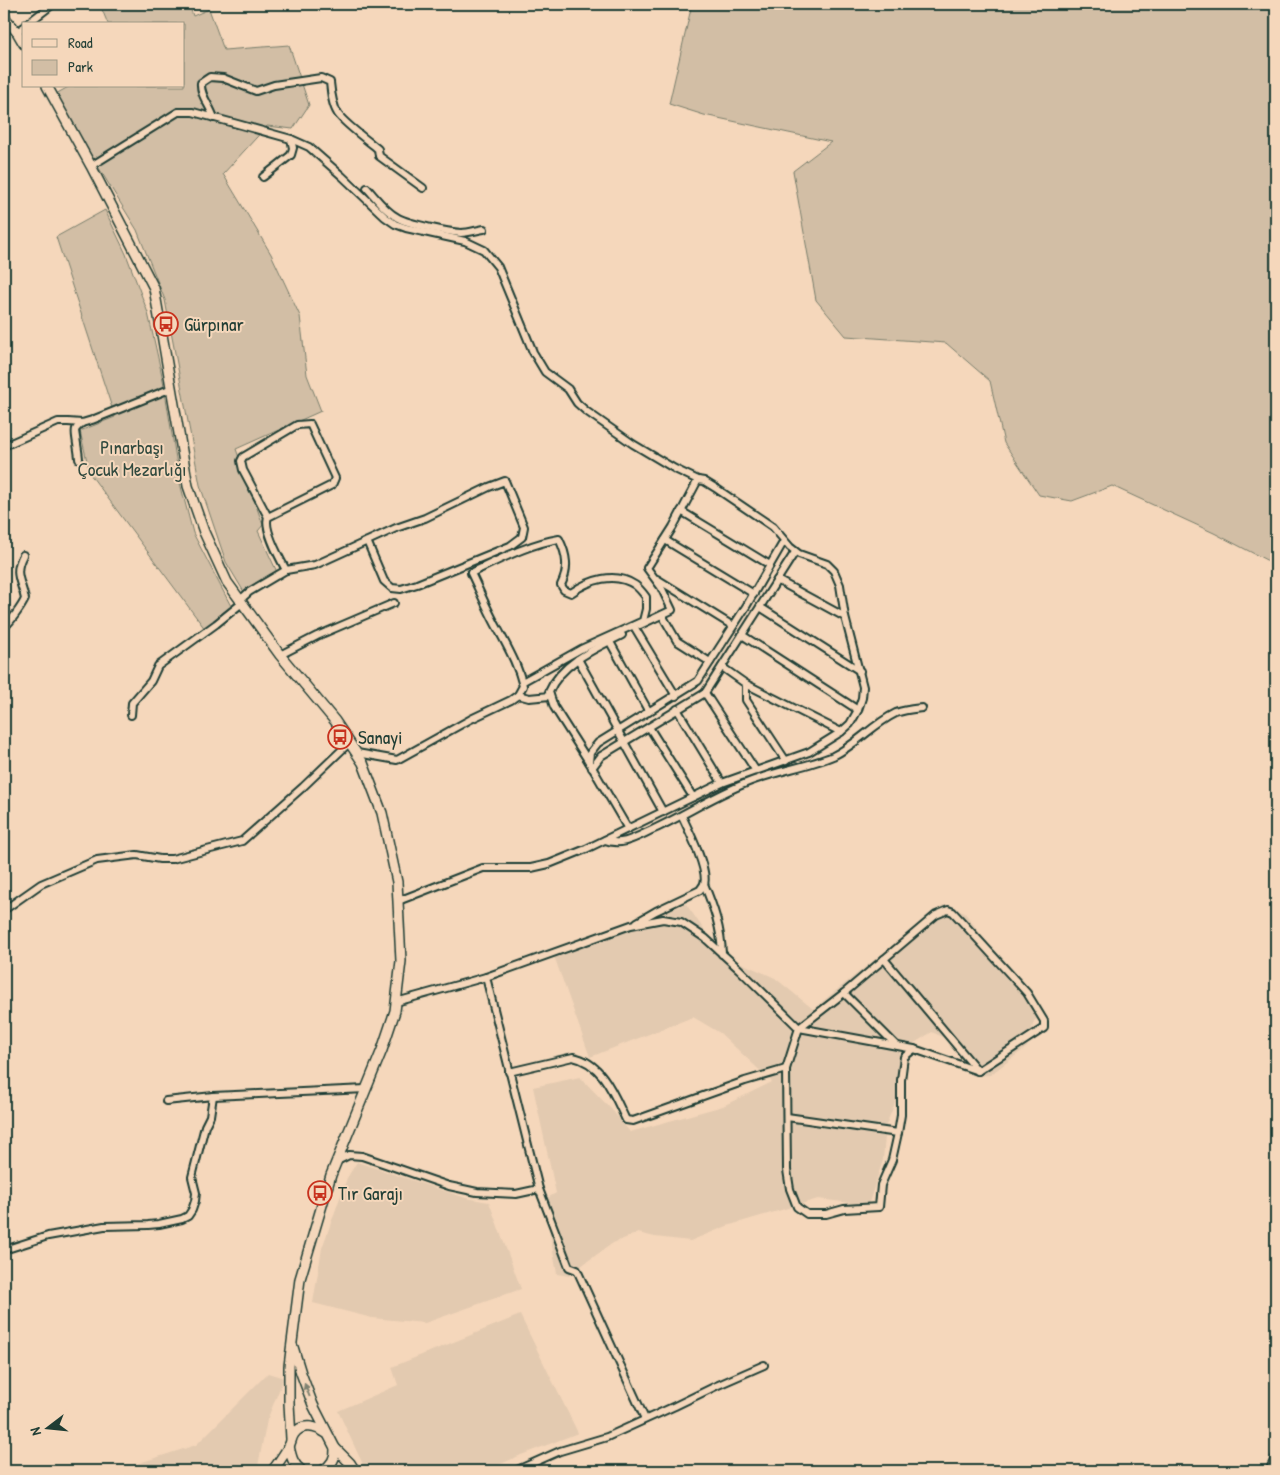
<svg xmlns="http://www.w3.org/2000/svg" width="1280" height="1475" font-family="'Patrick Hand',sans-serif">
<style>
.built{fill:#e3cab0}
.green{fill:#d2bea5;stroke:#787e6c}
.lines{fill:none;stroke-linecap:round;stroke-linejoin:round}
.street-casing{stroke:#1f3d34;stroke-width:10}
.secondary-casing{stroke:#1f3d34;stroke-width:12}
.street{stroke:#f5d7bb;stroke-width:6}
.secondary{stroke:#f5d7bb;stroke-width:9}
.oneway{fill:#7f8271}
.labels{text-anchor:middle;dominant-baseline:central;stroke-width:4;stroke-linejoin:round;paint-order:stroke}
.poi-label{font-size:19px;fill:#1f3d34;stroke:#f5d7bb;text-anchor:start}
.park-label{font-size:19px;fill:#314a3f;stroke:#f5d7bb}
</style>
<rect width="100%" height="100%" fill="#f5d7bb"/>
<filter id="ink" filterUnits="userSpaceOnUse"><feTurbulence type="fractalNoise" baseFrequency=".02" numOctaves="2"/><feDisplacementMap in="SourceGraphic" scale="10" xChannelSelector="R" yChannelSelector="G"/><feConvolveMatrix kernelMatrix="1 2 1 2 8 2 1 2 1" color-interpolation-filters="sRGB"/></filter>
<g filter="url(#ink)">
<g class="built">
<polygon points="686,904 721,954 775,978 813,1009 943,905 965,913 997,956 1023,985 1043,1014 1034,1021 1027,1047 990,1075 974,1076 947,1039 932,1032 900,1052 897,1098 886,1125 883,1160 868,1205 818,1199 727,1226 690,1241 655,1237 638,1233 613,1243 585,1263 569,1276 557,1274 544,1200 556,1193 533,1087 580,1077 613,1111 630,1132 723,1106 772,1082 720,1033 693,1017 590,1057 553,953"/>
<polygon points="357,1162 466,1198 489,1202 521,1289 425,1323 372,1318 313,1303 322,1248 347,1178"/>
<polygon points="520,1315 578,1433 521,1455 485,1471 366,1471 338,1411 398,1385 392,1367"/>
<polygon points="268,1373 284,1378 267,1420 257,1471 114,1471 196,1445"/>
</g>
<g class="green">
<polygon points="107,4 189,4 193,16 209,9 224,50 289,45 309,105 293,129 267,126 223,174 271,254 300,316 307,375 321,411 236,449 263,525 258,531 277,572 244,592 226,562 200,485 165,300 137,230 54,95 70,86 184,86 184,24 108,24 101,7"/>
<polygon points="692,4 1276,4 1276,565 1214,533 1112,486 1072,501 1039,495 1004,443 990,381 946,343 846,336 816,300 793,171 831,142 704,115 669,104"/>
<polygon points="105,210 126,254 148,313 163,380 180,483 193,533 233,610 205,629 90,474 80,431 115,417 56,237"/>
</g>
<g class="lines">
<g class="street-casing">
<g id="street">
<polyline points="27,24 53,4"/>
<polyline points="17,32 24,27"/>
<path d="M214,118C210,105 200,96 201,83L210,77L223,78L256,91L274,85L321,78L330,82C331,92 332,105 338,114C345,124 367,140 378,149L379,156L423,188"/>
<polyline points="91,166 178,112 193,112 241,125 291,139 309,147 342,176 385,217 395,224 406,228 465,241 484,250 498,267 533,352 545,372 568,389 577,403 586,411 633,444 675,469 698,480 704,481 717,489 773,527 790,547 799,554 827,564 834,571 840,585 845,617 863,687 862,698 858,710 850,724 841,732 809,752 722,783 586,849 549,864 531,868 483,868 398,901"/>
<polyline points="263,177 291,155 293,148 291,139"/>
<path d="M367,188C376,198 385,211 398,218C409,224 448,232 461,233C469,233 477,230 484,229"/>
<polyline points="4,446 58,422 68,422 82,423 92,420 172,388"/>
<path d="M79,459C79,453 74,431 76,429C76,428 81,424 82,423"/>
<polyline points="681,511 770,565"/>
<path d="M268,517L332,485L335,478L310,424L297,425L243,457L241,461L243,470L268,517C263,528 280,559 286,570"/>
<polyline points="665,540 754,594"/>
<polyline points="657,579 733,626"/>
<polyline points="777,580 845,617"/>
<polyline points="240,600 249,592 286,570 315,565 396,528 425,518 489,487 505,481 524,527 522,537 510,546 417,584 401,589 392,588 384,581 367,541"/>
<polyline points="760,607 860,671"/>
<polyline points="662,615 677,641 710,662"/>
<polyline points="640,625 672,610 661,587 647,568 673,527 698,480"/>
<path d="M4,627C10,623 22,606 25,599C21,580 13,574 23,555"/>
<polyline points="635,628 676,696"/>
<path d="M622,635C596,648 561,663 549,692L554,707L589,762L628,829"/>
<polyline points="742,635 858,710"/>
<polyline points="610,642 649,712"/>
<polyline points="280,655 317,636 394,603"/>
<polyline points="578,659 663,812"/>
<polyline points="722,667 746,684 841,732"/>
<polyline points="746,684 746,700 786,761"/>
<polyline points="705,693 756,771"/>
<polyline points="518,695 529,698 550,696"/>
<polyline points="677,709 722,783"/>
<polyline points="131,715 132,703 151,681 158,666 216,624 242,603"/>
<polyline points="649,727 693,797"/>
<path d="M357,753L397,760L471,719L511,700L518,695L523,686C518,665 508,648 498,629C488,611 480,592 471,573C499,560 528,544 559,539C567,555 569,569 561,585L564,590L571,593C589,580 615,571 635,585C639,588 643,593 646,597V609L643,621L581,649L522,682"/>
<polyline points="589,762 590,753 598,743 698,681 747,605 784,541"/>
<polyline points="592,768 601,756 705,693 795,552"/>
<path d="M605,840C622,847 638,836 654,829C689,813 721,791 757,779C782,770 809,766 833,756C856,745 873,724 896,713C904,710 914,709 922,708"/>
<path d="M704,884C714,908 721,928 722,954"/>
<polyline points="4,910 41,884 97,860 137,855 160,859 172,859 242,841 303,787 349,743"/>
<polygon points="948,910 953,912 1027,993 1044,1021 1044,1028 978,1071 914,1049 904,1057 901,1080 901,1115 898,1133 892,1160 881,1185 879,1207 844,1209 826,1214 807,1214 797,1207 790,1189 787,1170 786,1069 799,1028 844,993 936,915"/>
<path d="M637,922L656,911L700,890C701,888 703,886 704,884C709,870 688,829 682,816"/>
<polyline points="884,959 978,1071"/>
<polyline points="844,993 896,1045"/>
<polyline points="396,1002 486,977 631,925 663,919 681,922 705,938 739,969 799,1028 914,1049"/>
<path d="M509,1072L573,1057C603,1063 614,1095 626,1120L633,1121L745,1081L786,1069"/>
<polyline points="166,1101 213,1096 366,1089"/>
<polyline points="787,1117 898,1133"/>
<polyline points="337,1161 349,1155 362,1156 449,1186 477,1192 516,1194 539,1189 486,977"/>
<polyline points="539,1189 569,1267 577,1270 645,1419"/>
<polyline points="4,1250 48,1236 104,1226 148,1225 159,1224 182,1219 188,1216 192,1210 195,1201 196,1193 192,1177 205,1126 210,1116 213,1096"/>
<polyline points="515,1471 560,1451 607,1437 675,1406 716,1386 764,1365"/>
<polyline points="1269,1471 1276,1456"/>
</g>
</g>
<g class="secondary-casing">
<g id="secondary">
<polyline points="4,17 17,32 24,44"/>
<polyline points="47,86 91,166 154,288 188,486 204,532 227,582 280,655 335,721 363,763 382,813 397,882 401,961 395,1011 382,1050 331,1175 300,1279 289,1366 289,1403 291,1439"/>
<path d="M293,1347L301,1373L313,1405L335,1448C336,1459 331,1466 322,1471"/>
<path d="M289,1446C291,1456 293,1465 302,1471"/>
<polyline points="335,1448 350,1463 355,1471"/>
<path d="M272,1471C278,1464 283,1456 288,1448C291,1444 291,1438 294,1434C302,1422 317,1427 326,1433"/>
</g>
</g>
<use href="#street" class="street"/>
<use href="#secondary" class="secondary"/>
</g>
<defs><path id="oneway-solid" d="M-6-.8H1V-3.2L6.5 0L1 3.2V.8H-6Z" transform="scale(1.25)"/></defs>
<use class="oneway" href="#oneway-solid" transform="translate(307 1390) rotate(-111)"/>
</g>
<defs>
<g id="bus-ring" transform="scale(1.25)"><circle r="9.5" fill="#f5d7bb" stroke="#c8321e" stroke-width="1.5"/><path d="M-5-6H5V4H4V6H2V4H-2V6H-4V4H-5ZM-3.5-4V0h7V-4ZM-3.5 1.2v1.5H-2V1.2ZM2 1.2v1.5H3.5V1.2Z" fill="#c8321e"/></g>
</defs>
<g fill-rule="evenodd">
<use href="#bus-ring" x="166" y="324"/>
<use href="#bus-ring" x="340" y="737"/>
<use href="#bus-ring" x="320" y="1193"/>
</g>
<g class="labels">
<g class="poi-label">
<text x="184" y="324">Gürpınar</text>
<text x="358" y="737">Sanayi</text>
<text x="338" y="1193">Tır Garajı</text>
</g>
<g class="park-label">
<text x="132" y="447">Pınarbaşı<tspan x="132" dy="22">Çocuk Mezarlığı</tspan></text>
</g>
</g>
<rect width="1280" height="1475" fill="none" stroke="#f5d7bb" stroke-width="20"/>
<rect x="10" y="10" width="1260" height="1455" fill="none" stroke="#1f3d34" stroke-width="2" filter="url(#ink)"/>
<rect x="22" y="22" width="162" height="65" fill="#f5d7bb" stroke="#9f9985"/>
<rect x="32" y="39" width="25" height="8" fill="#f5d7bb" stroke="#9f9985"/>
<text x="68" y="48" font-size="15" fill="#1f3d34">Road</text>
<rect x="32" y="60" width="25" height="15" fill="#d2bea5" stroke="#9f9985"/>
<text x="68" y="72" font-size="15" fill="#1f3d34">Park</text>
<g transform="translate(48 1428) rotate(254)" stroke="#f5d7bb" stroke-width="4" paint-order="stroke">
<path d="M0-4L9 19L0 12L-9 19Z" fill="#1f3d34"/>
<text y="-8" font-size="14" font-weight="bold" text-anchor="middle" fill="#1f3d34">N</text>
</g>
</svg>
